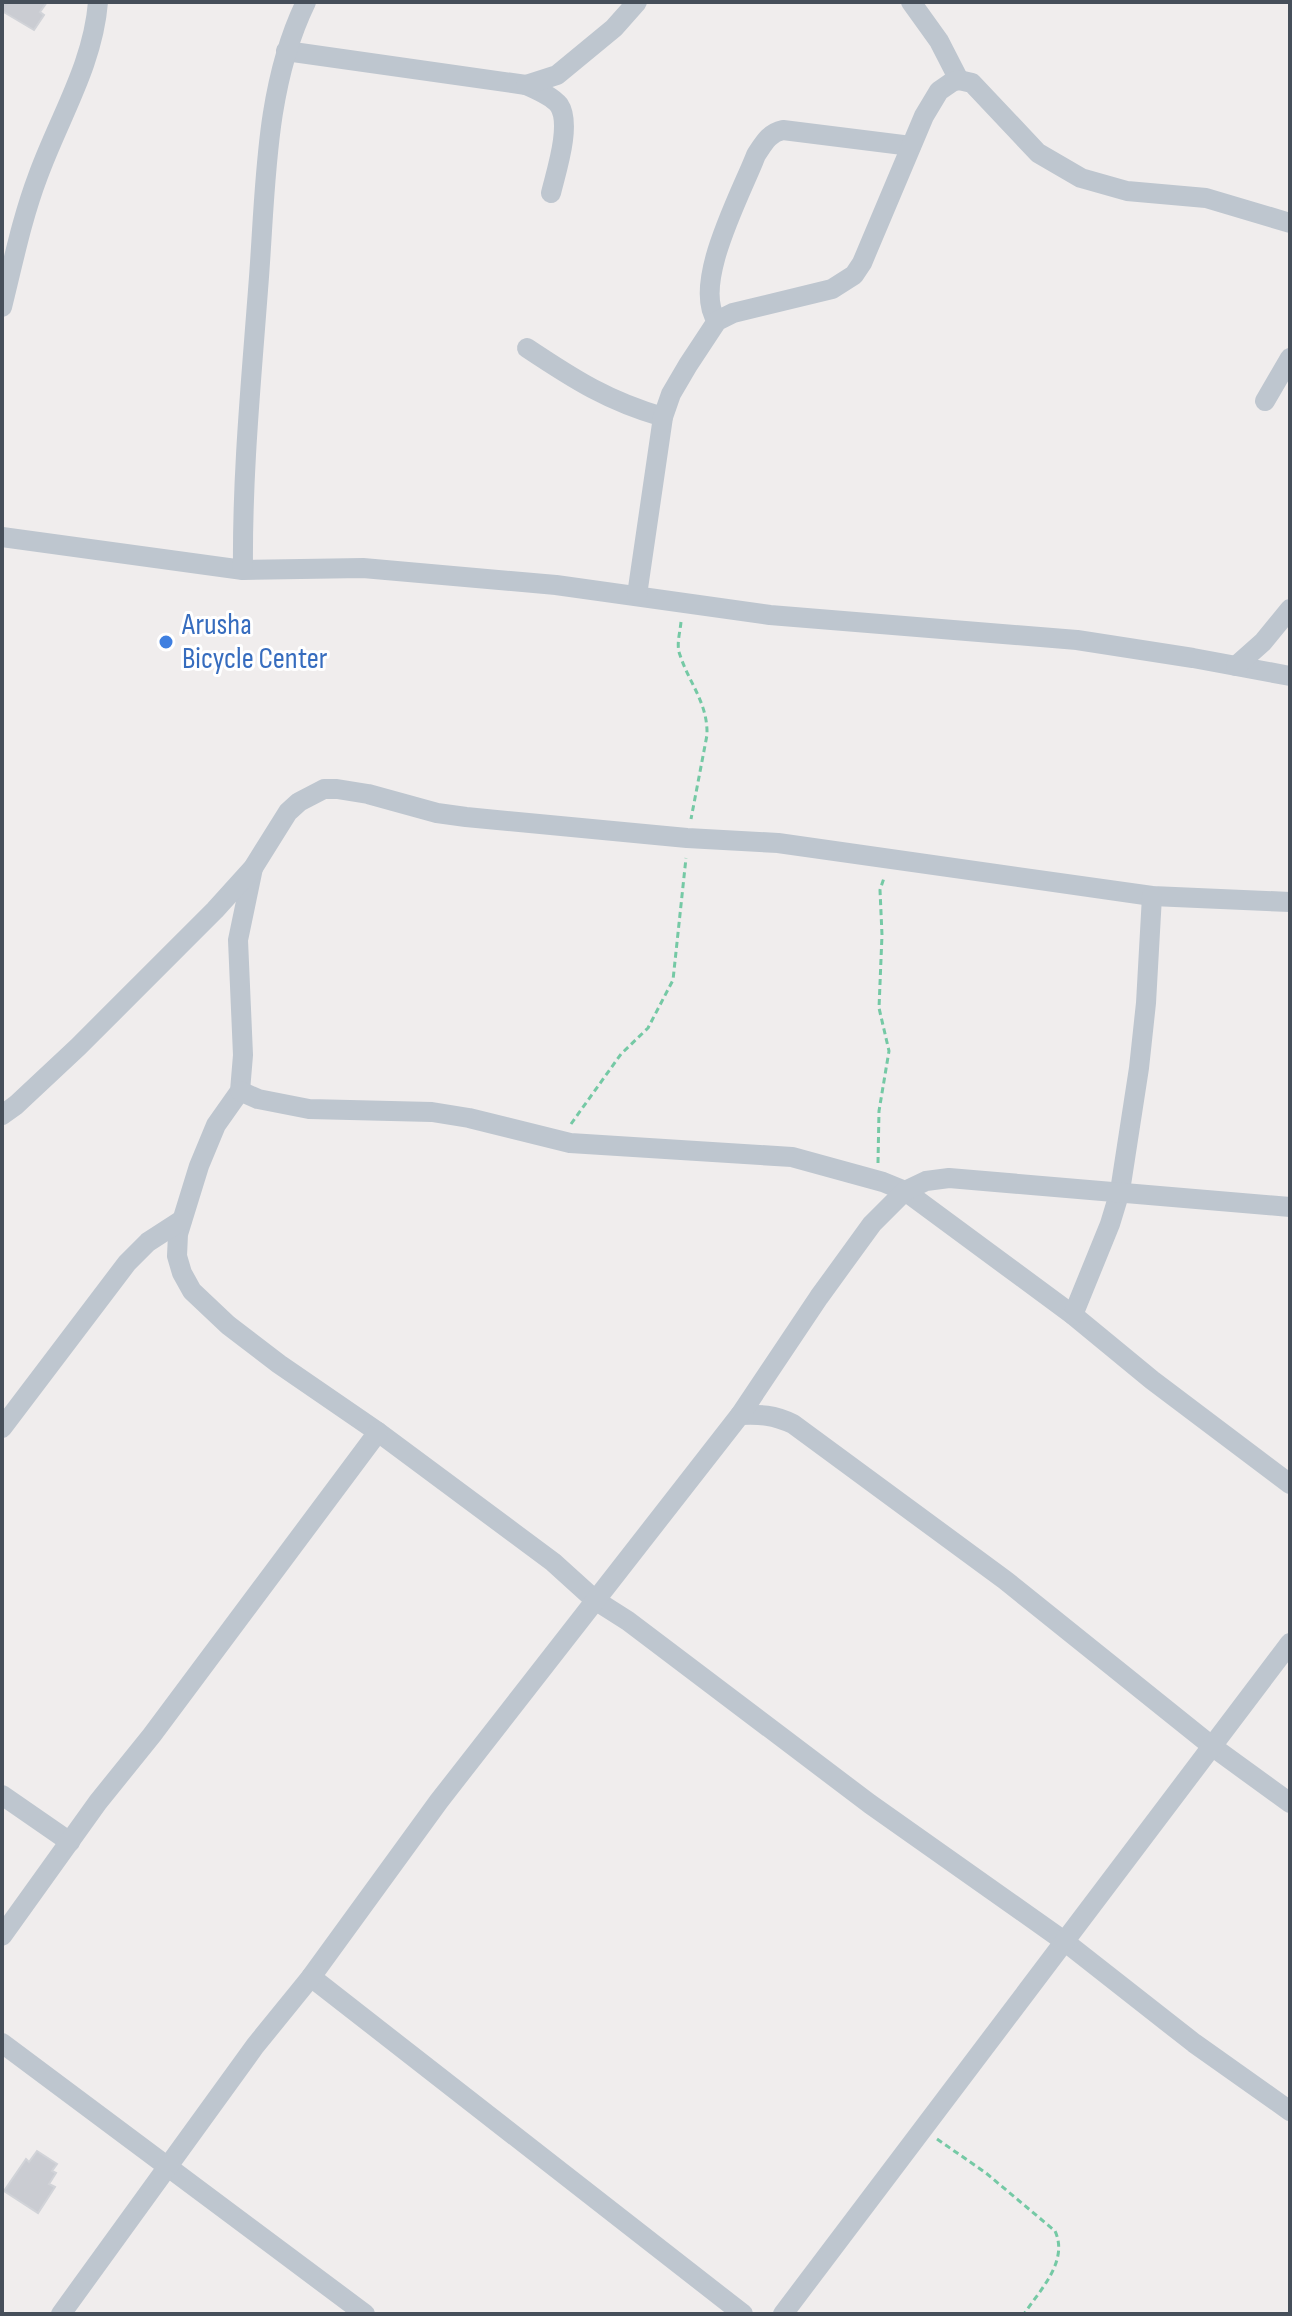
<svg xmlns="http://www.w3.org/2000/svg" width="1292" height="2316" font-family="'Sofia Sans Condensed',sans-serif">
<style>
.building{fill:#caccd2;stroke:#d1d3d8;stroke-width:2}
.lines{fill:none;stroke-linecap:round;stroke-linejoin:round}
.path{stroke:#75c9a5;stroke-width:3;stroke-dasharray:6 4;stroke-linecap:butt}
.minor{stroke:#bec6cf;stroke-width:20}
.shop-dot{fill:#3f7fe0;stroke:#fff;stroke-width:3}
.labels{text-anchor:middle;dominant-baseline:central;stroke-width:6;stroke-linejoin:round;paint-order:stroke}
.shop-label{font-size:30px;fill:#366cbe;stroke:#fff;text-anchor:start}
</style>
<rect width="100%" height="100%" fill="#f0eded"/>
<g class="building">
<polygon points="2,2 47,2 40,12 44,15 34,30 2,11"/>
<polygon points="37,2151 57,2164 52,2171 56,2173 49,2184 55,2187 38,2213 4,2191 26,2159 29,2162"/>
</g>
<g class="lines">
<g class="path">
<path d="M681,622C680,633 676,645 680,655C689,683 708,703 707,735L691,819"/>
<polyline points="571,1124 621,1054 648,1028 673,980 686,858"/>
<polyline points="878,1163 879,1111 889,1051 879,1008 882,935 880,890 884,878"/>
<path d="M937,2139L986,2173L1055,2231C1069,2261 1040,2290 1024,2314"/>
</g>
<g class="minor">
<polyline points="911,2 939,41 959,80"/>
<path d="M286,51L526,85C537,90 552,96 559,105C572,124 556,172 551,193"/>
<polyline points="526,85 557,75 614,28 637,2"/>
<path d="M2,307C13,263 22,218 38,176C59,118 93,65 98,2"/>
<path d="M717,321C691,285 741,194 756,155C764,143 769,133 783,130L911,146"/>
<path d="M527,348C575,380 608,401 663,417"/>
<polyline points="1265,401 1290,358"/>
<polyline points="2,537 243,570 363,568 556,585 770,615 1077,640 1193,658 1290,676"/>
<path d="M243,570C242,476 251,383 258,290C266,194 263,90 306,2"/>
<polyline points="637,595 663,417 671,394 688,365 717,321 733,313 832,289 854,275 862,263 924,116 939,91 952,82 959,80 972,83 1038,153 1081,178 1127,191 1206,198 1290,223"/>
<polyline points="1236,666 1263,642 1290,609"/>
<polyline points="253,868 238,940 243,1055 240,1091 216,1125 199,1166 178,1234 177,1256 182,1273 192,1291 228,1325 279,1364 378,1432 553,1562 595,1600 628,1621 870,1804 1064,1941 1194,2043 1290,2111"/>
<polyline points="240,1091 258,1099 309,1109 432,1112 469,1118 570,1143 792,1157 883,1182 905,1191 1073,1315 1152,1380 1290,1484"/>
<polyline points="2,1115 16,1105 78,1047 215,910 253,868 288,812 299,802 324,789 337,789 368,794 437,813 466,817 687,838 778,843 1152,896 1290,902"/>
<polyline points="1073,1315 1110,1224 1120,1191 1139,1068 1146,1003 1152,896"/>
<path d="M740,1415C760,1414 774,1415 793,1424L1005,1580L1213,1747L1290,1803"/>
<polyline points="2,1428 127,1263 148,1242 182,1220"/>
<polyline points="2,1795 70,1842"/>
<polyline points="2,1936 98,1802 152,1735 378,1432"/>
<polyline points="311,1977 743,2314"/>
<polyline points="2,2043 365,2314"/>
<polyline points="61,2314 255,2046 311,1977 439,1801 740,1415 819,1297 872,1224 905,1191 926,1181 949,1178 1290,1207"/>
<polyline points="783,2314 1290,1643"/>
</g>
</g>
<circle class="shop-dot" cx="166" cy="642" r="8"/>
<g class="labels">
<g class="shop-label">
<text x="182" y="625">Arusha<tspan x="182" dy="34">Bicycle Center</tspan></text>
</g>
</g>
<rect width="1292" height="2316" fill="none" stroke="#464f5a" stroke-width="8"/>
</svg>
